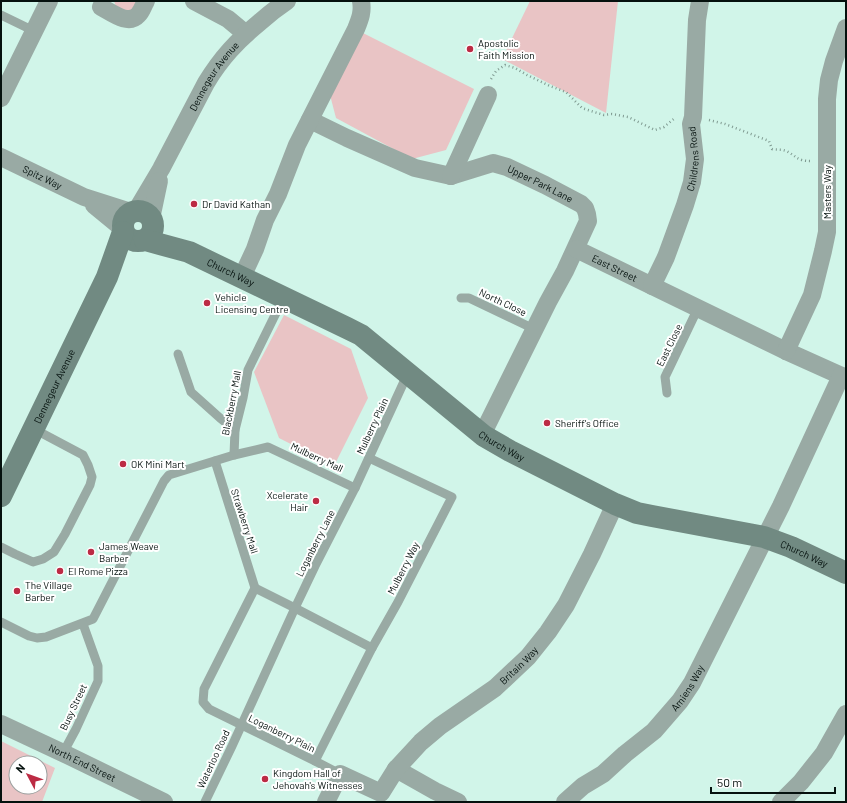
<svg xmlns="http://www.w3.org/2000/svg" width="847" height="803" font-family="Barlow,sans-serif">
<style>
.green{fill:#e9c4c5;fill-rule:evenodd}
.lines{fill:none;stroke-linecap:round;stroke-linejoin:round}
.path{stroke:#809b92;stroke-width:2.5;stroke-dasharray:1 3;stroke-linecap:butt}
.lane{stroke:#99aaa4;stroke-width:9}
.street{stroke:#99aaa4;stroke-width:18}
.secondary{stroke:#718a82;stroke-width:22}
.poi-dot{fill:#bc2b44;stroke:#fff;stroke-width:1.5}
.labels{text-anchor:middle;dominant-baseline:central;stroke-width:4;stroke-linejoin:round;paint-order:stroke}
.poi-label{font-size:10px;fill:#05110e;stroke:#fff;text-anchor:start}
.street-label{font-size:10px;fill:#05110e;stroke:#fff}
</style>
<rect width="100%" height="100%" fill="#d1f5e9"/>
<g class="green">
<polygon points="114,1 140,1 131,12 116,7"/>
<polygon points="530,1 618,1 606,113 502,59"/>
<polygon points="361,32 474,89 446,150 412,159 336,118 330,95"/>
<polygon points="284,315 351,349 368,398 334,466 279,438 254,372"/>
<path d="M1,741L55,768L42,802H1ZM16,763H40V787H16Z"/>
</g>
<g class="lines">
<g class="path">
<polyline points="491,79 496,71 505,65 515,68 527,75 550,86 566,92 582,108 591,111 604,115 612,114 628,117 655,130 664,127 675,118"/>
<path d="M709,120L725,124L769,141L772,149C777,150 782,149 786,151C797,156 796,161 811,161"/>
</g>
<g class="lane">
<polyline points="1,15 34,31"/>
<polyline points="461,298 469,298 534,329"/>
<polyline points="178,354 191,392 220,418 235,430"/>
<polyline points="667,393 665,377 698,308"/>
<polyline points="234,455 235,430 243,398 248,370 276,313"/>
<polyline points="369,458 452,497 398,602 372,648"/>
<polyline points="215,461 255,588"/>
<polyline points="1,547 15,554 33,562 43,559 54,552 65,534 90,485 92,477 88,465 83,455 34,429"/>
<polygon points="255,588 295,608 372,648 315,761 209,709 203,702 204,689"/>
<polyline points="1,622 29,636 37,638 46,637 93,619 164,481 169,475 234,455 268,447 355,488"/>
<polyline points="63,753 76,729 98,681 98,666 83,624"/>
<polyline points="315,761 340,774"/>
<polyline points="205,802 232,746 295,608 315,566 355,488 408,373"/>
</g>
<g class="street">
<polyline points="194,1 228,19 246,34"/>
<path d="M101,7C111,12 128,26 138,15C142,11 143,6 146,1"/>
<polyline points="1,98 49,1"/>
<path id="s1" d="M310,120L347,138L415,168L451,176L493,163L507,167L545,185L581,204L585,208L587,214L588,221L565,271L548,302L482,435"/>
<path id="s2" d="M1,157L84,197L131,212"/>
<polyline points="451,176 488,95"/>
<polyline points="94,205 122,228"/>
<path id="s3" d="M136,211L161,169L206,83C221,58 237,41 260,22C269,14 278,7 287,1"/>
<polyline points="151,219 159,181"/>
<path id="s4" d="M576,249L786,351L846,378"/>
<path d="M242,277L255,249L265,220L278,194L297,145L356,29C360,19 363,12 361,1"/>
<path id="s5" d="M652,286L666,257L685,205L692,182L695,159L691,124L693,117L697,20L700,1"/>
<polyline points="786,351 812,295 823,251 827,232 827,99 829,80 834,61 846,28"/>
<path id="s6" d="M1,724L63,753L164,802"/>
<polyline points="396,769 435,791 458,802"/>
<path id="s7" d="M326,802L340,774L381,793L396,769L421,742L440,726L495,688L528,657L548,632L566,605L592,554L615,504"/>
<path id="s8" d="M565,802L583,786L603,774L625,754L654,731L680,701L692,683L781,506L841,376"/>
<polyline points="781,802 801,782 824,753 846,714"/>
</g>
<g class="secondary">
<circle cx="138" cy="226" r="15"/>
<path id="s9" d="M145,240L189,252L347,328L361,335L484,436L510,451L615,504L637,513L652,516L764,537L791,547L846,573"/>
<path id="s10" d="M1,496L107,277L123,232"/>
</g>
</g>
<g class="poi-dot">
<circle cx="470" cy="49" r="4"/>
<circle cx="194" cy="204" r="4"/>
<circle cx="207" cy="303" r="4"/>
<circle cx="547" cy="423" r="4"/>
<circle cx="123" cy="464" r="4"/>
<circle cx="316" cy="501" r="4"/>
<circle cx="91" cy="552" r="4"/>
<circle cx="60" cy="571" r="4"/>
<circle cx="17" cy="591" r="4"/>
<circle cx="265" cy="779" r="4"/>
</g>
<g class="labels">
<g class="poi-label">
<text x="478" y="43">Apostolic<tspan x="478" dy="12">Faith Mission</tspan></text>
<text x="202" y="204">Dr David Kathan</text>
<text x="215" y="297">Vehicle<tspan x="215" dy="12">Licensing Centre</tspan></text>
<text x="555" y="423">Sheriff's Office</text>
<text x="131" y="464">OK Mini Mart</text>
<text x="308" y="495" text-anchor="end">Xcelerate<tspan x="308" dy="12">Hair</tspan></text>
<text x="99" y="546">James Weave<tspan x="99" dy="12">Barber</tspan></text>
<text x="68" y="571">El Rome Pizza</text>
<text x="25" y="585">The Village<tspan x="25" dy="12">Barber</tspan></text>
<text x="273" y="773">Kingdom Hall of<tspan x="273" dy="12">Jehovah's Witnesses</tspan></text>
</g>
<g class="street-label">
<text stroke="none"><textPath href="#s3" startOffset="156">Dennegeur Avenue</textPath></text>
<text stroke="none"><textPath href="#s5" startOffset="135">Childrens Road</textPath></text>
<text stroke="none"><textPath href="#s2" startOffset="46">Spitz Way</textPath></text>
<text stroke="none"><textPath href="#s1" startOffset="248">Upper Park Lane</textPath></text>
<text transform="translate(827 192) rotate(-90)">Masters Way</text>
<text stroke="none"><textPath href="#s4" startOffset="43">East Street</textPath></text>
<text stroke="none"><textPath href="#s9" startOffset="92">Church Way</textPath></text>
<text transform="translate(503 302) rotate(25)">North Close</text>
<text transform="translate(669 345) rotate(-64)">East Close</text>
<text stroke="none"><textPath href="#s10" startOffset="122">Dennegeur Avenue</textPath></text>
<text transform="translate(231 403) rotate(-79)">Blackberry Mall</text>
<text transform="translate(372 426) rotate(-65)">Mulberry Plain</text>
<text stroke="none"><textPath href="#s9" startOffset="416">Church Way</textPath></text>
<text transform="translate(317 457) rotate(25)">Mulberry Mall</text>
<text transform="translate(245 521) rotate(72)">Strawberry Mall</text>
<text transform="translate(315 543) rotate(-63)">Loganberry Lane</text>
<text stroke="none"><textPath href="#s9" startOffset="740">Church Way</textPath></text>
<text transform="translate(403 568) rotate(-63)">Mulberry Way</text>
<text stroke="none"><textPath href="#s7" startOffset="266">Britain Way</textPath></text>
<text stroke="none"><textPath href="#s8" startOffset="169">Amiens Way</textPath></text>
<text transform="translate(73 707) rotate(-65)">Busy Street</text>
<text transform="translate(282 733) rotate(26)">Loganberry Plain</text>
<text transform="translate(213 759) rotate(-65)">Waterloo Road</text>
<text stroke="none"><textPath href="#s6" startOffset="90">North End Street</textPath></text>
</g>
</g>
<rect width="847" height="803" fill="none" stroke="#05110e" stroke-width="4"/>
<g transform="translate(28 775) rotate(311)"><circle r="19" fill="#ffffff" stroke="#9ba09f"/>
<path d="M0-3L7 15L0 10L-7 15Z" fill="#bc2b44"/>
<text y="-6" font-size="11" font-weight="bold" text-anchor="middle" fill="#05110e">N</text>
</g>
<path d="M711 787v6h124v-6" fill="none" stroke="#05110e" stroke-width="2"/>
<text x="717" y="787" font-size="12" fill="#05110e" stroke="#ffffff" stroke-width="3" paint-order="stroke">50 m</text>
</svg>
